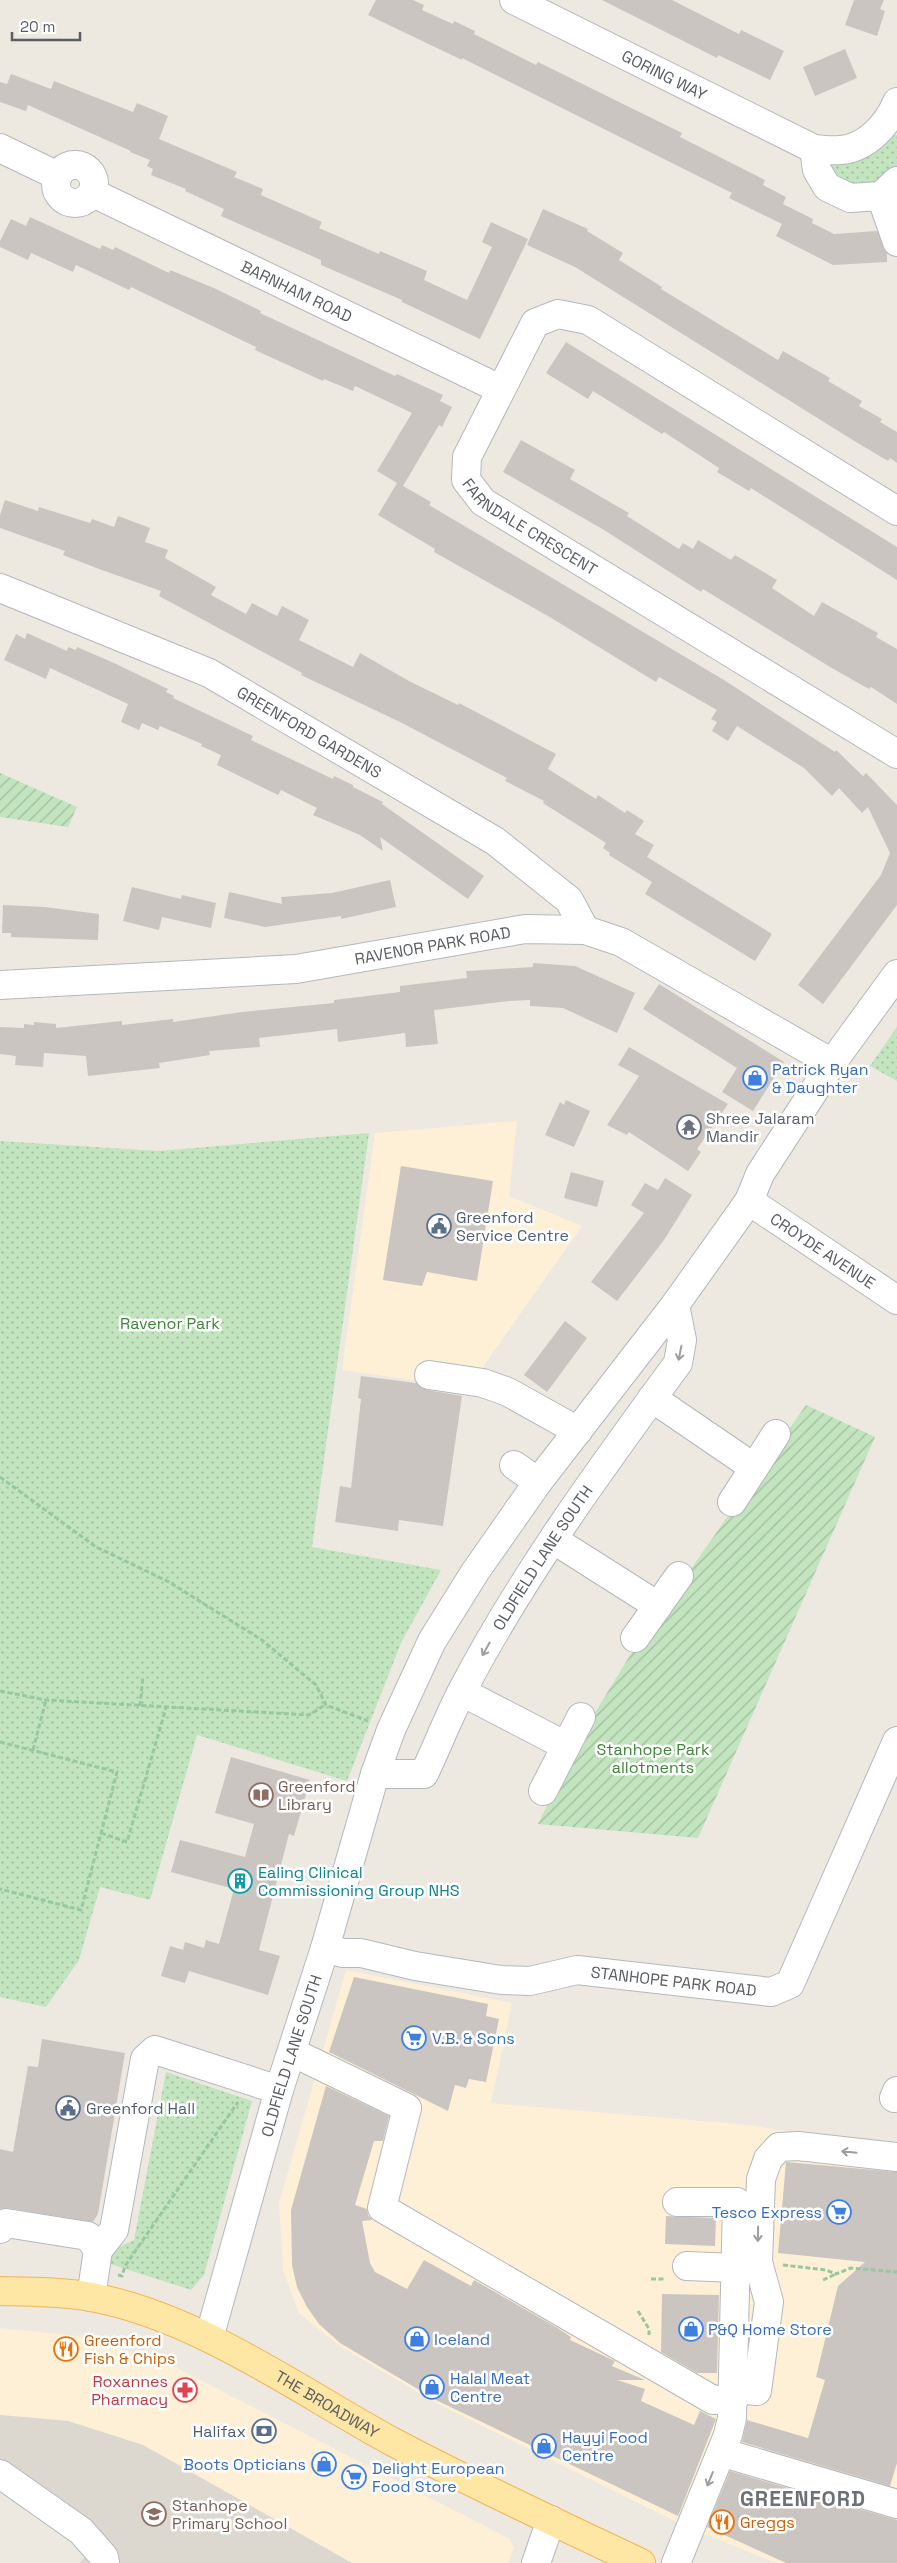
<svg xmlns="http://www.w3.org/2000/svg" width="897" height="2563" font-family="'Space Grotesk',sans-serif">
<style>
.commercial{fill:#fdf0d6}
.education{fill:#ddd8cf}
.grass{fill:url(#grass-dots)}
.garden{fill:url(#garden-furrows)}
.building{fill:#cac5c1}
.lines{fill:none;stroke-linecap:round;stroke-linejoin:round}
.minor-casing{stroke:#b4b8bc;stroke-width:30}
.major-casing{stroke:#efb558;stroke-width:30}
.path{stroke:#98c8a0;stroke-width:3;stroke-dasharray:5 2.5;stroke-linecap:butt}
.minor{stroke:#fff;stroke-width:28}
.major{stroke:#fee6a5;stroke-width:28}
.oneway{stroke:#9c9ea1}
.labels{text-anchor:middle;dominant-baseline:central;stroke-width:5;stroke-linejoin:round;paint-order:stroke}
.street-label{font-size:16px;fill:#5a5e62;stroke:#fff}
.shop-label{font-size:16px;fill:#366cbe;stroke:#fff;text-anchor:start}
.worship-label{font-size:16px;fill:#5b616d;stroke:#fff;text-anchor:start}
.service-label{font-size:16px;fill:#4e5e75;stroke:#fff;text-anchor:start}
.park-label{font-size:16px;fill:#3b8536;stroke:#fff}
.education-label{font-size:16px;fill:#785e54;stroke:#fff;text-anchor:start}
.culture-label{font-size:16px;fill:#0d838f;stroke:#fff;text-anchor:start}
.food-label{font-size:16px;fill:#c56008;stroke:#fff;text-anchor:start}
.health-label{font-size:16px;fill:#be3a42;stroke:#fff;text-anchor:end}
.district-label{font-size:21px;font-weight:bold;letter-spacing:1px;fill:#6b7174;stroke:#fff}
</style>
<defs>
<pattern id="grass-dots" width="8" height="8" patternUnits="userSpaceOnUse" patternTransform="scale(1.25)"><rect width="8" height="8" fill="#c2e4be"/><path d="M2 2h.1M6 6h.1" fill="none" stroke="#a1bc9e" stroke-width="1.8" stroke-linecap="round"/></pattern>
<pattern id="garden-furrows" width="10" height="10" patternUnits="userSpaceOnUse" patternTransform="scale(1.25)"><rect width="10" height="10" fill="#c2e4be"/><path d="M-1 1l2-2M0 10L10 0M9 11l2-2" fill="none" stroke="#a1bc9e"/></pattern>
</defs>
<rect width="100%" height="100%" fill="#ede9e1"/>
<g class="commercial">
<polygon points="517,1121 509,1196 582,1226 468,1388 342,1370 375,1133"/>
<polygon points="346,1970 512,2003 491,2103 748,2125 897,2148 897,2487 891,2511 897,2513 897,2563 776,2563 685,2526 438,2404 340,2346 299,2313 283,2270 279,2203"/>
<polygon points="0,2328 78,2336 171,2365 510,2539 514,2548 508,2563 352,2563 143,2445 68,2421 0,2415"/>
</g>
<polygon class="education" points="0,2415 68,2421 143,2445 352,2563 80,2563 90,2548 0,2485"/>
<g class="grass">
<path d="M894,135H897V168L886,181L856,188L838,182L830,166L833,161C861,159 875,154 894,135Z"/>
<polygon points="897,1027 897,1081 870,1066"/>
<polygon points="369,1133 312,1547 441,1570 401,1643 347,1781 197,1735 150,1900 100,1887 79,1960 46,2007 0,1997 0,1141 159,1151"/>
<polygon points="166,2072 252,2101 204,2275 191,2290 104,2262 106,2253 134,2240"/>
</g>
<g class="garden">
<polygon points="0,773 77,807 68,827 0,817"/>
<polygon points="806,1405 875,1437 698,1838 538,1824 582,1734 629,1657"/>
</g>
<g class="building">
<polygon points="376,0 413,0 424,5 422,10 453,24 454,21 475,31 474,34 536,65 538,62 682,133 680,137 765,180 763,185 786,197 783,204 813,219 812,223 834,234 877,231 887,254 887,262 833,265 776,236 782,224 729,198 732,193 462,58 462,60 368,15"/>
<polygon points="602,0 672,0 739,34 741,30 784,51 770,80 718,55 717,58"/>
<polygon points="854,0 884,0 880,9 885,11 877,36 845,25"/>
<polygon points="845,49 857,78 815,96 803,67"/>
<polygon points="11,74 51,89 54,81 133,112 137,103 168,116 159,139 237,172 234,177 263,189 261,195 322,222 319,228 379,254 380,251 427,271 424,280 467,300 492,247 482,242 491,222 528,239 480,339 402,302 402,300 321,265 321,260 221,216 224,209 185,191 186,189 151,175 153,169 147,166 150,160 130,152 131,151 28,105 26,111 0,102 0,82 7,84"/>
<polygon points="543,209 588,229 587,231 623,253 619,260 662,287 661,289 778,360 783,351 830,378 828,381 862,401 859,406 882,419 880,422 897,432 897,463 890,458 888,461 856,442 575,267 527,245"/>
<polygon points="30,217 100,249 102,245 113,250 115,247 169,273 170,270 214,288 261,311 260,313 395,376 397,374 443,395 440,401 452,407 442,427 439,425 403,486 431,502 429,505 724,680 835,752 836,750 863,776 866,773 897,805 897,905 823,1004 798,985 881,875 890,853 868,807 862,813 839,788 832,796 804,768 737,726 728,741 712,731 717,722 711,719 717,710 659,677 656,682 548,616 434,552 435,549 378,515 397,483 377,471 412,413 355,386 353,391 324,379 323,381 255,350 256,347 131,287 129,290 76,265 73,272 31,253 28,260 0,247 0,241 11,219 26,226"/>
<polygon points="566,342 897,547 897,580 751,488 749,491 717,472 719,468 664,432 662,434 593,391 588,399 546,373"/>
<polygon points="521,440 575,470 570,479 629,513 627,516 679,549 683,543 693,549 698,540 731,560 735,555 777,580 772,588 814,616 822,602 878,633 876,637 897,649 897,704 871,687 869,689 830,667 703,589 701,592 604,530 503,472"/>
<polygon points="5,500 38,511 39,507 90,523 92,519 114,527 118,516 150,528 145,542 168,550 165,558 216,587 211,595 246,614 252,603 277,616 282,606 309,620 299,640 353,667 360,653 409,681 458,705 459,703 556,754 548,769 596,799 598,795 625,813 627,810 644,821 635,834 654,845 647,857 772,934 755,961 645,894 652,882 609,855 610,853 603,848 606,843 543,803 544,801 505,781 507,778 400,722 301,675 302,673 159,596 161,591 99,569 63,555 65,551 0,528 0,515"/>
<polygon points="27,633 67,651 68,647 76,650 77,647 114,663 168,689 166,692 174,696 173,698 253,736 251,740 333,779 334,776 353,785 353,787 383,802 382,804 484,876 468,899 380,837 383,851 360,835 313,815 317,808 281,790 278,795 217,765 221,755 201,746 202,744 160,726 158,730 142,723 139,730 121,722 128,704 50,668 46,679 4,660 16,634 25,639"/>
<polygon points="390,880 396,907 341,919 341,916 265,927 224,918 229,892 282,904 281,897 332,893"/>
<polygon points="132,887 181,899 182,895 216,903 211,928 162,917 159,930 123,921"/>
<polygon points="3,905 45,907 99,914 98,940 11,937 11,933 2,933"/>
<polygon points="533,963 575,966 635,993 617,1033 563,1008 530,1006 530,1000 509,1001 434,1010 438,1044 406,1047 405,1033 338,1042 337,1029 259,1038 260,1047 209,1051 210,1055 159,1063 160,1068 88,1076 86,1056 44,1053 43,1067 15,1065 16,1056 0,1054 0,1027 24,1028 24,1024 34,1025 34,1022 56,1024 56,1028 122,1021 122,1025 173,1019 173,1022 242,1012 334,1003 334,1000 400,992 400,986 467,978 466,971 533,967"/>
<polygon points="659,984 784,1062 753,1111 722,1092 737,1068 643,1009"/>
<polygon points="629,1047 728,1104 697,1149 701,1152 688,1171 629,1132 627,1135 607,1125 639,1076 618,1065"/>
<polygon points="566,1100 590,1111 574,1147 545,1135 560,1102 564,1105"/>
<polygon points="401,1166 493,1181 477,1281 427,1272 422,1286 383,1280"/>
<polygon points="571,1172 604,1181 597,1207 564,1198"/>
<polygon points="665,1178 692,1195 664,1240 617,1301 591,1282 644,1213 631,1205 645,1183 658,1190"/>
<polygon points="565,1321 587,1338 547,1392 524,1375"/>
<polygon points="361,1376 416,1383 427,1390 462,1396 443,1526 399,1520 398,1531 335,1522 340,1486 351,1488 361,1399 358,1398"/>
<polygon points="231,1757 310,1780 294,1836 289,1834 259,1950 280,1956 268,1995 189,1971 185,1983 161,1976 170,1946 183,1950 185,1942 204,1948 206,1940 219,1944 234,1889 171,1872 180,1840 245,1857 254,1824 215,1813"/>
<polygon points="354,1977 488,2004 486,2016 499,2019 486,2082 469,2079 466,2088 455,2085 448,2111 329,2052"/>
<polygon points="42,2039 125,2053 98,2214 93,2222 8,2208 0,2209 0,2149 13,2152 28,2066 38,2067"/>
<polygon points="326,2086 389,2116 383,2141 374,2141 355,2205 367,2209 368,2215 372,2220 362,2221 370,2263 375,2272 407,2289 424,2260 471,2286 474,2280 556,2327 571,2337 570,2340 615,2361 612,2366 645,2380 617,2380 645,2389 641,2401 694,2425 700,2411 716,2419 678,2516 438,2401 340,2343 319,2324 307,2307 297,2287 292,2265 291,2210"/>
<polygon points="786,2162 897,2172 897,2463 890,2486 742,2442 747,2420 808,2438 825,2380 816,2377 838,2286 865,2262 778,2253"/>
<polygon points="666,2216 716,2218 715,2246 665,2244"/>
<polygon points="662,2294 719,2295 717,2373 697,2373 661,2352"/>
<polygon points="730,2471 897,2520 897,2563 786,2563 707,2527"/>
</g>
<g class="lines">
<g class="minor-casing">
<g id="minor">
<path id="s1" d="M514,0L814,149C823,150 832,151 841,150C867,148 888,124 897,102"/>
<polyline points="0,148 58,176"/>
<polyline points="814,149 817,170 827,187 850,198 881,196 897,181"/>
<circle cx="75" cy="184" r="19"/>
<path id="s2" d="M93,193L500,389"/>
<polyline points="881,196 897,242"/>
<path id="s3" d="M897,511L588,320L558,314L535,323L467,457L466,480L483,502L897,754"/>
<path id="s4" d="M0,588L209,673L495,841L569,900L585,930"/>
<path id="s5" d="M0,985L296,969L525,929L585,930L621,942L832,1063"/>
<path id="s6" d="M749,1201L897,1300"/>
<polyline points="429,1375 483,1383 508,1392 578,1431"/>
<polyline points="652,1398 753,1467"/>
<polyline points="514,1465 538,1482"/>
<polyline points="732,1502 776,1434"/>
<polyline points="554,1540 658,1606"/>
<polyline points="635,1638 679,1576"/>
<polyline points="462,1692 566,1746"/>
<path id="s7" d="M375,1774H424C437,1747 448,1718 462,1691C522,1576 601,1468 678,1363L682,1340L675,1305"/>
<polyline points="543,1791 581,1717"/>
<path id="s8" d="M325,1948L343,1953H361L415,1966L501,1980L530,1981L577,1970L771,1992L790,1984L897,1741"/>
<polyline points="292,2052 407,2108 382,2208 713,2400 734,2399"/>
<polyline points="894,2098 897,2091"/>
<polyline points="0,2229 6,2223 88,2236 98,2250 91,2297"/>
<polyline points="98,2250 114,2230 145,2059 155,2050 279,2090"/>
<polyline points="687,2266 736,2268"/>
<path id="s9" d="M209,2338L279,2090L325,1948L375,1774L391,1730L432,1641L475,1572L538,1482L675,1305L749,1201L760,1174L832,1063L897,974"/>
<polyline points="734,2389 757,2391 769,2302 758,2262 761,2179 768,2159 779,2147 798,2146 897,2157"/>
<polyline points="734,2456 897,2504"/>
<polyline points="0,2474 81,2531 104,2557 105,2563"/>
<polyline points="536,2563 551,2520"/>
<polyline points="676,2563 728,2435 732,2418 737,2202 677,2202"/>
</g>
</g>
<g class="major-casing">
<g id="major">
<path id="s10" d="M0,2291C30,2292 61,2291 91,2297C197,2316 299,2391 393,2442C474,2485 558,2524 641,2563"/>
</g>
</g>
<g class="path">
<polyline points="0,1477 96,1547 169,1582 262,1640 316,1685 326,1705 368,1721"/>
<polyline points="0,1691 46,1700 309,1715 325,1705"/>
<polyline points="140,1706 143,1676"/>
<polyline points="0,1742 117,1772 81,1910 0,1889"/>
<polyline points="33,1750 46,1700"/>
<polyline points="101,1833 127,1842 166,1708"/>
<polyline points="783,2265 826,2270 836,2274 851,2268 897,2272"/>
<polyline points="118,2275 122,2276 125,2266 238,2102"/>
<polyline points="651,2279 666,2279"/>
<polyline points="823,2280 836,2274"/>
<polyline points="638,2311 649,2329 649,2335"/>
</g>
<use href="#minor" class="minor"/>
<use href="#major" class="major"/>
</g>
<defs><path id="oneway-shaft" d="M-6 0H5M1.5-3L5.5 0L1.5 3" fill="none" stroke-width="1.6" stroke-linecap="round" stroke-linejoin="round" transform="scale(1.25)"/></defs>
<g class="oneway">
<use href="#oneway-shaft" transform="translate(680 1353) rotate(101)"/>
<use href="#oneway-shaft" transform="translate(486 1649) rotate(119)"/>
<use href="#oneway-shaft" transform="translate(849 2152) rotate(-174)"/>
<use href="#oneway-shaft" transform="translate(758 2234) rotate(91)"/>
<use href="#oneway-shaft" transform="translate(710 2479) rotate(112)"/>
</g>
<defs>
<g id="shop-ring" transform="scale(1.25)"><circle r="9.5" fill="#fff" stroke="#3f7fe0" stroke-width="1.5"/><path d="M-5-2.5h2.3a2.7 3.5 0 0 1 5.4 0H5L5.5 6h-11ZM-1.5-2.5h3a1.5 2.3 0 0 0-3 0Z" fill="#3f7fe0"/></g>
<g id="temple-ring" transform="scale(1.25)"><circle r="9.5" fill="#fff" stroke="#6b7280" stroke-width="1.5"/><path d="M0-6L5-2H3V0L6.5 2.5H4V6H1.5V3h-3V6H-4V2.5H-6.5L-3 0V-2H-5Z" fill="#6b7280"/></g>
<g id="civic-ring" transform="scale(1.25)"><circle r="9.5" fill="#fff" stroke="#5c6f8a" stroke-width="1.5"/><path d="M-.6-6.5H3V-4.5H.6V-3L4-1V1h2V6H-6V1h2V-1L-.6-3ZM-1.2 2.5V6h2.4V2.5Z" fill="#5c6f8a"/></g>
<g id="library-ring" transform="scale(1.25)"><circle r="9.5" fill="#fff" stroke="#8d6e63" stroke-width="1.5"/><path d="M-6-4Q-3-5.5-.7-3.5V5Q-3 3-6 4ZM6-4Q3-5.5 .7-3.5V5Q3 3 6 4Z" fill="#8d6e63"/></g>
<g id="building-ring" transform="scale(1.25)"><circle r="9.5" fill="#fff" stroke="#0f9aa8" stroke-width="1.5"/><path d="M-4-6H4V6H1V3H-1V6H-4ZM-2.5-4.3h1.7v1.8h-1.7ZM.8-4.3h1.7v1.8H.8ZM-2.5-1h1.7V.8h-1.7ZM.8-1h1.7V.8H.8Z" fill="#0f9aa8"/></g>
<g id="supermarket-ring" transform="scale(1.25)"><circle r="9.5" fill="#fff" stroke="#3f7fe0" stroke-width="1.5"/><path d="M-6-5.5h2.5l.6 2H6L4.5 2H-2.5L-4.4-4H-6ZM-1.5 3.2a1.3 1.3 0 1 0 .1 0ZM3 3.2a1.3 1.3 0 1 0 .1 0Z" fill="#3f7fe0"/></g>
<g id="restaurant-ring" transform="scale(1.25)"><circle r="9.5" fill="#fff" stroke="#e8710a" stroke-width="1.5"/><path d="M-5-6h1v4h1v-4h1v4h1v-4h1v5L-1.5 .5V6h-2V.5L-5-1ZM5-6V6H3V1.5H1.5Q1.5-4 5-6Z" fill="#e8710a"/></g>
<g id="pharmacy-ring" transform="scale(1.25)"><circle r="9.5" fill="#fff" stroke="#e0444e" stroke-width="1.5"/><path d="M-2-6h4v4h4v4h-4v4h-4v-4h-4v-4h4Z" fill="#e0444e"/></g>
<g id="bank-ring" transform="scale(1.25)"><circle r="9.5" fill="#fff" stroke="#5c6f8a" stroke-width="1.5"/><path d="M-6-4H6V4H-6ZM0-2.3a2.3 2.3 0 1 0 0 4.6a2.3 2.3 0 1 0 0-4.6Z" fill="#5c6f8a"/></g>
<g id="school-ring" transform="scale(1.25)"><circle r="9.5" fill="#fff" stroke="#8d6e63" stroke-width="1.5"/><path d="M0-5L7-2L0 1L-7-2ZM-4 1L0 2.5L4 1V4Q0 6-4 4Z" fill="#8d6e63"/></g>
</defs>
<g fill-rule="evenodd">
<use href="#shop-ring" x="755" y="1078"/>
<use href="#temple-ring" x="689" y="1127"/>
<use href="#civic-ring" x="439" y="1226"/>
<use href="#library-ring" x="261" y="1795"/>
<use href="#building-ring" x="240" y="1881"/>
<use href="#supermarket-ring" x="414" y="2038"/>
<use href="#civic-ring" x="68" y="2108"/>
<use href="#supermarket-ring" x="839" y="2212"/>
<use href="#shop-ring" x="691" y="2329"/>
<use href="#shop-ring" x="417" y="2339"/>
<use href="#restaurant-ring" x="66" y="2349"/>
<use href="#shop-ring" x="432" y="2387"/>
<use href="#pharmacy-ring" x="185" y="2390"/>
<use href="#bank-ring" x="264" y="2431"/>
<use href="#shop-ring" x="544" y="2446"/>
<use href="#shop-ring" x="324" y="2464"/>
<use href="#supermarket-ring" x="354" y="2477"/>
<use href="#school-ring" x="154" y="2514"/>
<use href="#restaurant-ring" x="722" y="2522"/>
</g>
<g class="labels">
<g class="street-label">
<text stroke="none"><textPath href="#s1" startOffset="168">GORING WAY</textPath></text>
<text stroke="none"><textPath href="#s2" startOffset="226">BARNHAM ROAD</textPath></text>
<text stroke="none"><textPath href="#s3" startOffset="672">FARNDALE CRESCENT</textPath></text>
<text stroke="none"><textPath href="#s4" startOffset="342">GREENFORD GARDENS</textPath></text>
<text stroke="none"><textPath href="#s5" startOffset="435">RAVENOR PARK ROAD</textPath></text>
<text stroke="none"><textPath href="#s6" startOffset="89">CROYDE AVENUE</textPath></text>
<text stroke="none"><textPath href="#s7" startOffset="296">OLDFIELD LANE SOUTH</textPath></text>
<text stroke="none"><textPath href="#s8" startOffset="354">STANHOPE PARK ROAD</textPath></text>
<text stroke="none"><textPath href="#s9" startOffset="294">OLDFIELD LANE SOUTH</textPath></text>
<text stroke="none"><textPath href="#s10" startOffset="352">THE BROADWAY</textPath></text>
</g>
<g class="shop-label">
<text x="772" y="1069">Patrick Ryan<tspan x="772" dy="18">&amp; Daughter</tspan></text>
<text x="432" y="2038">V.B. &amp; Sons</text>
<text x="822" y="2212" text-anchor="end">Tesco Express</text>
<text x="708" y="2329">P&amp;Q Home Store</text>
<text x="434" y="2339">Iceland</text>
<text x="450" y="2378">Halal Meat<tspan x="450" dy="18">Centre</tspan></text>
<text x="562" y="2437">Hayyi Food<tspan x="562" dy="18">Centre</tspan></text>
<text x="306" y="2464" text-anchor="end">Boots Opticians</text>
<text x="372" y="2468">Delight European<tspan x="372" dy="18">Food Store</tspan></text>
</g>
<g class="worship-label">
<text x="706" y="1118">Shree Jalaram<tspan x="706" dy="18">Mandir</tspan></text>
</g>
<g class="service-label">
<text x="456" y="1217">Greenford<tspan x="456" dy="18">Service Centre</tspan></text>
<text x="86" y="2108">Greenford Hall</text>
<text x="246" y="2431" text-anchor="end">Halifax</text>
</g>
<g class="park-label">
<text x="170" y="1323">Ravenor Park</text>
<text x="653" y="1749">Stanhope Park<tspan x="653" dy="18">allotments</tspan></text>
</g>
<g class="education-label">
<text x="278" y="1786">Greenford<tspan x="278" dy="18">Library</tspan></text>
<text x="172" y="2505">Stanhope<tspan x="172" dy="18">Primary School</tspan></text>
</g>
<g class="culture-label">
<text x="258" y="1872">Ealing Clinical<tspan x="258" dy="18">Commissioning Group NHS</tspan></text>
</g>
<g class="food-label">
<text x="84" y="2340">Greenford<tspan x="84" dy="18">Fish &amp; Chips</tspan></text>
<text x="740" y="2522">Greggs</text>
</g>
<g class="health-label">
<text x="168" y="2381">Roxannes<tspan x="168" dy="18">Pharmacy</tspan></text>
</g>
<g class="district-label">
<text x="803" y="2498">GREENFORD</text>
</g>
</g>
<path d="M12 32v8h68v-8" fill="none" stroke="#5a5e62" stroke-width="2.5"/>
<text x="20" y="32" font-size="15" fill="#5a5e62" stroke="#ffffff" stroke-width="4" paint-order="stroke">20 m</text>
</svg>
